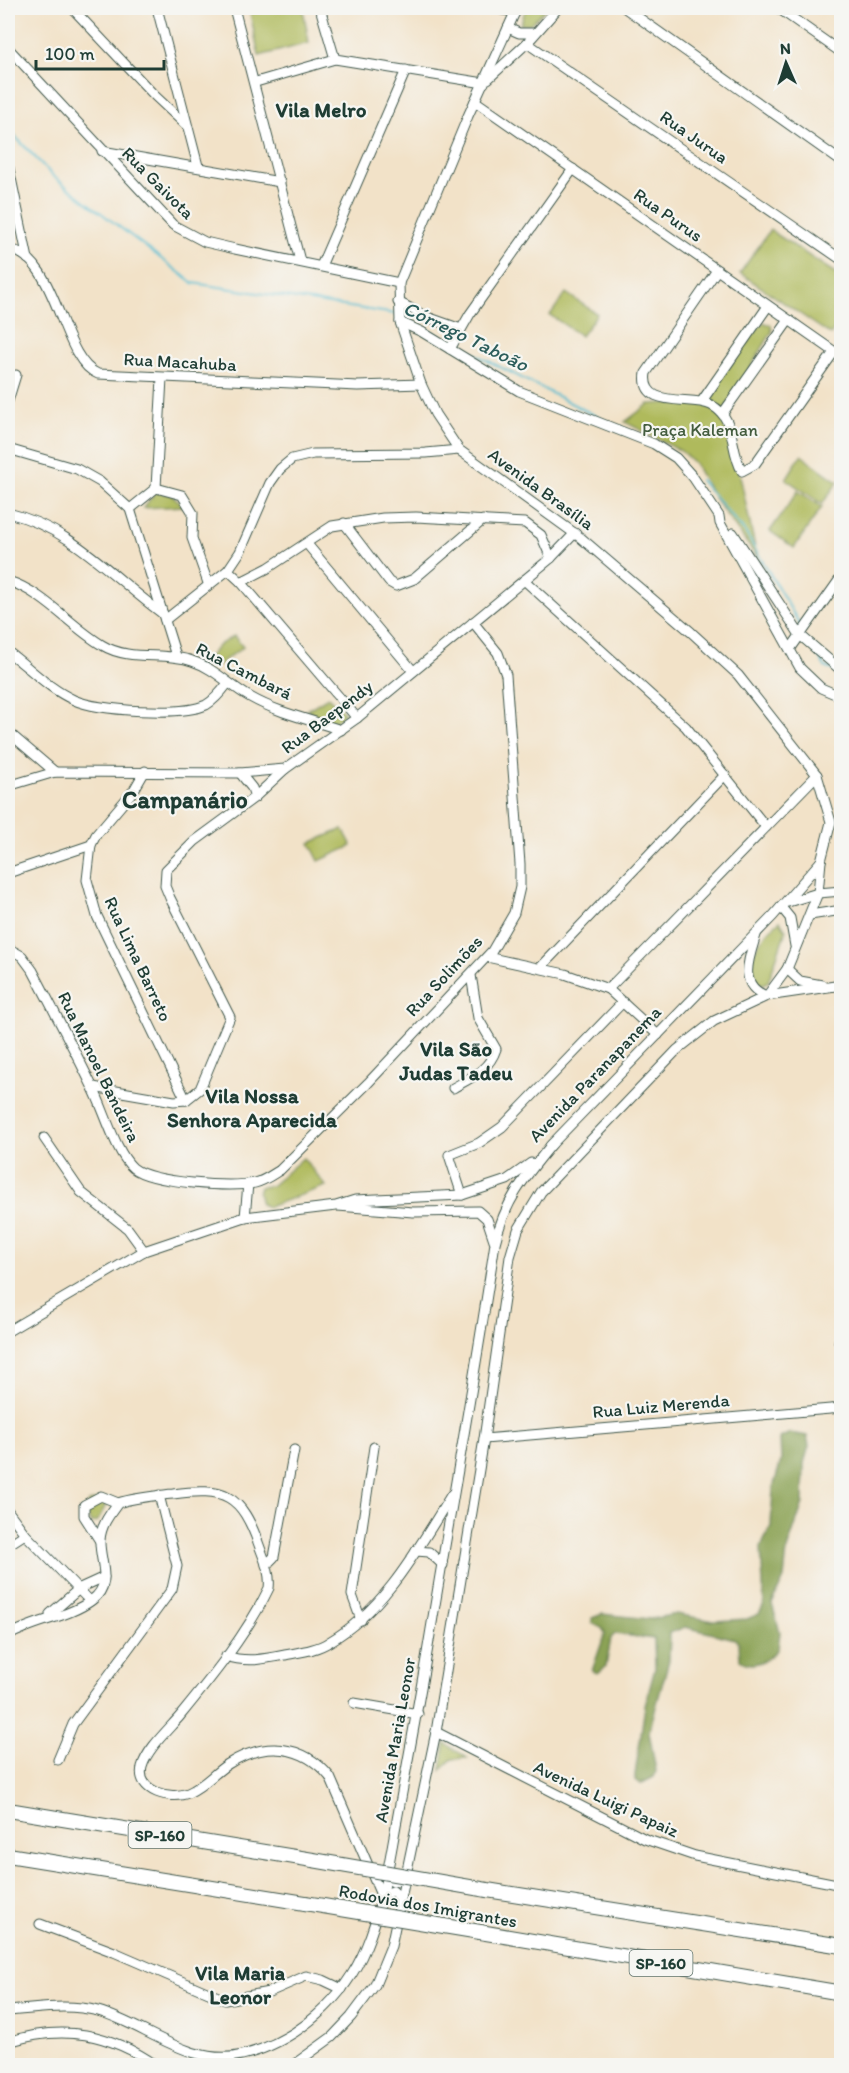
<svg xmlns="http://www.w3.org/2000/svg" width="849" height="2073" font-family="Itim,sans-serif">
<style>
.green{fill:#afba5c;stroke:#677c48;stroke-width:1.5}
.forest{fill:#8ba254;stroke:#557044;stroke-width:1.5}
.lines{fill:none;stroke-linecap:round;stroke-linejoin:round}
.stream{stroke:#53bcd0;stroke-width:2}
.minor-casing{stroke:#3f564a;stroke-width:11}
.highway-casing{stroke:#3f564a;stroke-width:16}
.minor{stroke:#fff;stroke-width:9}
.highway{stroke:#fff;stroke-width:14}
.highway-bridge-casing{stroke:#3f564a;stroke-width:16;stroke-linecap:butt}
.highway-bridge{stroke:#fff;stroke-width:14}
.labels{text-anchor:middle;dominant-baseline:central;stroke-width:4.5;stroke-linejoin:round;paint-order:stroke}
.shield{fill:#f6f6f2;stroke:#60746d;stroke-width:1.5}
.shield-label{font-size:16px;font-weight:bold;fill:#1f3d34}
.street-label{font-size:18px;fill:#1f3d34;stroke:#f6f6f2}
.park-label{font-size:18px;fill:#435c3e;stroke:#f6f6f2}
.water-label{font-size:20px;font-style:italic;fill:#2c5d5b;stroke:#f6f6f2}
.quarter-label{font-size:21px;font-weight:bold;fill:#1f3d34;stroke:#f6f6f2}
.district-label{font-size:24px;font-weight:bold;fill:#1f3d34;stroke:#f6f6f2}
</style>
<rect width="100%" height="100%" fill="#f6f6f2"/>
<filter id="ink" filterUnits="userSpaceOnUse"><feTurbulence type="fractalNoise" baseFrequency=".0167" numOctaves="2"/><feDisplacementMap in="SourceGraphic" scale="12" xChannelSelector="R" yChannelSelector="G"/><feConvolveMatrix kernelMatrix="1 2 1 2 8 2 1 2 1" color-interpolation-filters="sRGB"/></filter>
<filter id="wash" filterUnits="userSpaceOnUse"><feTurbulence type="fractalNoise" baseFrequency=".008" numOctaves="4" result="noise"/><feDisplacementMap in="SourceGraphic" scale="24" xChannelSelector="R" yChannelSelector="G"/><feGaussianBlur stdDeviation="1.35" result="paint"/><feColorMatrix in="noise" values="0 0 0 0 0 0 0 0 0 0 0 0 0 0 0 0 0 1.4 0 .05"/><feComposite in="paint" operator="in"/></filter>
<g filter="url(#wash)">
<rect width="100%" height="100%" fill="#f2e2c8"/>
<g class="green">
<polygon points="249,8 303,8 309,43 259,56"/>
<polygon points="526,8 547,8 530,24 520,25"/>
<polygon points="770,230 841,277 841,318 831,335 740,273"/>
<polygon points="566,293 597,314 581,336 550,315"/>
<polygon points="763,322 771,325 772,332 723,413 732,437 757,557 715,499 694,463 681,451 625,422 649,404 702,401"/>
<polygon points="801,455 838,482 822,504 786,479"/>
<polygon points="798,491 822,507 794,548 770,531"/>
<polygon points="156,492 172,495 184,506 143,508"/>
<polygon points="234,636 243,647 216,666 207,659 219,645"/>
<polygon points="328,697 345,714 333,724 307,710"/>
<polygon points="343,829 352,846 319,861 310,843"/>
<path d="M780,921L786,930L768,982L757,986C739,963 761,936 780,921Z"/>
<polygon points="303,1158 326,1186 268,1207 261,1204 258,1193 260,1187 271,1186"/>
<polygon points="104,1499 106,1505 97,1522 91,1523 85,1511 89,1502"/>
<polygon points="445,1743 467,1758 452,1759 441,1770"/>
</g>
<path class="forest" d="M790,1433L807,1436L809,1446L804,1463L803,1503L787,1550L784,1578L772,1604L780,1632L778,1649C769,1659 753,1670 740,1660L739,1644L735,1639L685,1627L670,1633L669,1660L649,1732L656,1771L654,1777L640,1784L635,1780V1775L645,1706L655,1668L654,1639L615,1634L611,1638L606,1666L598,1673L592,1671L605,1633L602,1628L592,1623V1618L602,1614L650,1619L677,1614L714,1621L747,1619L759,1614L764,1604L761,1547L771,1526L773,1488L781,1461L780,1438Z"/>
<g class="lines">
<g class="stream">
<polyline points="8,129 54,177 193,283 396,314"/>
<polyline points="404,318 415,324"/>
<polyline points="428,331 450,342"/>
<polyline points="455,344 602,419"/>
<polyline points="700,480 745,532 802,628"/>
<polyline points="819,656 825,667 836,671"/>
</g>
</g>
</g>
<g filter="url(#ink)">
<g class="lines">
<g class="minor-casing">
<g id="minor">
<polyline points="72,8 155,96 187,126"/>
<polyline points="157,8 198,166"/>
<polyline points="234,8 300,261"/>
<polyline points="320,8 335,59 484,83"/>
<polyline points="490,8 516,12"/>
<polyline points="625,8 842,162"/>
<polyline points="778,8 842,53"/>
<polyline points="508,28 519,33 535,33"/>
<polyline points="527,43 842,260"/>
<polyline points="8,48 173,225 205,242 235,249 399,283"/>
<polyline points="488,79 527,43 558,8"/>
<polyline points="256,82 335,59"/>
<polyline points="475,101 842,357"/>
<polyline points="102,151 280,182"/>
<polyline points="8,164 28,259"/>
<path d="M8,249C58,256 60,359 98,374L358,386L421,384"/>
<polyline points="321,266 406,70"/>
<path d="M717,270L646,373C640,410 691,395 711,405C737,418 729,449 742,471L755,464L834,352"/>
<polyline points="398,302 427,317 461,329"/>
<polyline points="400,322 422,332 519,391 654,444 676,458 693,477 719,516 720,523 800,668 821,688 842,697"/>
<polyline points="450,349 470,314 573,169"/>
<polyline points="8,401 16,375"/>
<polyline points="702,401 768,306"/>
<polyline points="723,413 789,320"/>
<polyline points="8,449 77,469 100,482 130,509 176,656"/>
<polyline points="156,488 162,378"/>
<polyline points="130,509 156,488 182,495 193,513 192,538 208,583"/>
<path d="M8,513C72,528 112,577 163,614"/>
<polyline points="344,523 389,582 396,586 414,579 483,520"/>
<polyline points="733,533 800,635 842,671"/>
<polyline points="307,544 413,671"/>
<polyline points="228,570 241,582 357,718"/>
<polyline points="524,580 686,727 766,827"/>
<path d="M8,581C44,592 70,626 102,645C130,662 163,651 192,661C214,668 230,686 250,697C278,713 311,720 341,730"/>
<polyline points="241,582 268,568 332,526 383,518 416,517 525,523 541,535 551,558"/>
<polyline points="165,620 228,570 240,552 270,483 280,469 292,459 313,454 426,453 459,450"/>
<polyline points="791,648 842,576"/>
<path d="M8,652C30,668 49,689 74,700C98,711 182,716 206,705C215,700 222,691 228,683"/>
<polyline points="8,732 55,772"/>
<polyline points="145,771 134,790 96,835 91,845 87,880 97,916 186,1100"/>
<polyline points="240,773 252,788 255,797"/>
<polyline points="8,786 55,772 240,773 285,769 357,718 551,558 575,533"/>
<polyline points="8,873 91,845"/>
<polyline points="788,902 818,893 842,891"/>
<polyline points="781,907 790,918 795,946"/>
<polyline points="810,915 842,910"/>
<path d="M756,935C749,958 737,986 767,996L842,985"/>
<path d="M8,956L13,951L22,956L33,971C53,1009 73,1047 92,1086C104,1108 115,1152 133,1168C152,1183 232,1188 255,1183C264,1181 272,1175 280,1170L368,1083L492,951L514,913L520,887V864L506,675L498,653L473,622"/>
<polyline points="487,957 565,974 608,989 658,1035"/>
<polyline points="540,968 725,775"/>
<polyline points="787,969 800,981 822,985"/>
<polyline points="608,989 817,775"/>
<polyline points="93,1087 174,1101 186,1100 200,1089 230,1017 170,898 165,886 166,870 195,841 255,797 285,769"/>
<path d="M453,1088C472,1077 489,1070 496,1049L478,1018L471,975"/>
<polyline points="44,1138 81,1192 128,1229 144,1251"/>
<polyline points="550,1146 773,916 821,861"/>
<polyline points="462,1195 449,1155 479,1143 502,1127 623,1002"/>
<polyline points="338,1206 413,1212 478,1211 487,1219 494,1240"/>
<polyline points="245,1217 248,1184"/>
<polyline points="8,1331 144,1251 245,1217 336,1206 355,1200 462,1195 507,1180 531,1163"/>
<polyline points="839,1342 842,1326"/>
<polyline points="484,1439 842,1408"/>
<polyline points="8,1511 25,1534 90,1601"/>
<polyline points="100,1541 84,1516 84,1505 101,1496 118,1503"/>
<polyline points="8,1545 25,1534"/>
<polyline points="416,1551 429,1552 443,1565"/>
<polyline points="266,1565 274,1557 294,1450"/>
<polyline points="50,1614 80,1588 104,1577"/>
<polyline points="361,1620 352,1595 374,1447"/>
<path d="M8,1636C34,1620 68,1618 92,1600C114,1584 99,1561 100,1540C101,1525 110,1514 118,1503C136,1497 154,1496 173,1494C225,1487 241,1494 259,1545C264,1559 271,1573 269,1588C247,1634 212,1677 180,1716C168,1730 147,1749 142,1767C136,1792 171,1800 188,1793C204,1786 214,1773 228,1764C264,1741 303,1744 330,1777L381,1895L393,1891L401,1899"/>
<path d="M226,1656C246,1663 265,1659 285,1655C300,1652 317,1650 329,1642C386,1609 418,1548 452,1494"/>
<polyline points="354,1703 418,1714"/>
<polyline points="436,1732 645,1839 695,1856 842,1885"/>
<polyline points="58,1760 73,1724 172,1589 177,1566 159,1495"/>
<polyline points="387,1872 387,1877 393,1882 408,1877"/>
<polyline points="40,1924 114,1952 225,2000 269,1992 306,1976 323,1980 342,1989"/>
<path d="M8,2011C38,2009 67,2003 98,2011C144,2024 192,2068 242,2055C297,2042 345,1998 366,1947C383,1907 389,1862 397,1820C408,1760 419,1701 429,1641C451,1508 475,1376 495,1243C505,1200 525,1177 552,1144"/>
<path d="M8,2042C63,2024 110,2033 157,2066"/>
<polyline points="8,2064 10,2066"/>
<polyline points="292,2066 332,2037 351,2017 375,1985 391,1946 436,1732 484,1439 510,1257 518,1230 541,1192 677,1050 714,1021 767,996 787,969 818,893 821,861 831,822 817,775 738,675 691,632 581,538 459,450 435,414 421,384 400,322 399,283 468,116 517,8"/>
</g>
</g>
<g class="highway-casing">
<g id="highway">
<polyline points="8,1810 313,1860"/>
<polyline points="8,1855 305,1903"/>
<polyline points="487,1890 842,1946"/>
<polyline points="480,1932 842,1993"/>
</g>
</g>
<use href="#minor" class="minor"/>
<use href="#highway" class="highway"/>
<g class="highway-bridge-casing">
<g id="highway-bridge">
<polyline points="313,1860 487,1890"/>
<polyline points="305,1903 480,1932"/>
</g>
</g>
<use href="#highway-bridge" class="highway-bridge"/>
</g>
</g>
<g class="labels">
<g class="shield">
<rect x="128.5" y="1822" width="63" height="26" rx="4.5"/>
<rect x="629.5" y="1950" width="63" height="26" rx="4.5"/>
</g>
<g class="shield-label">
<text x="160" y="1835">SP-160</text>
<text x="661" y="1963">SP-160</text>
</g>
<g class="street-label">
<text transform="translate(694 137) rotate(35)">Rua Jurua</text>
<text transform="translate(158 183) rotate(45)">Rua Gaivota</text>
<text transform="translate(668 215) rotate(35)">Rua Purus</text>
<text transform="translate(180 362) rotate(3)">Rua Macahuba</text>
<text transform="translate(541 489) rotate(36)">Avenida Brasília</text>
<text transform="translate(244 671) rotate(27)">Rua Cambará</text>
<text transform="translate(327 717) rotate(-37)">Rua Baependy</text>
<text transform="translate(138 959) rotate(65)">Rua Lima Barreto</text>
<text transform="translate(444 976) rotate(-47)">Rua Solimões</text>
<text transform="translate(99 1067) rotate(64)">Rua Manoel Bandeira</text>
<text transform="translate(595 1074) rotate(-46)">Avenida Paranapanema</text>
<text transform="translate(661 1406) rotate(-5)">Rua Luiz Merenda</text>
<text transform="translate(395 1740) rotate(-80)">Avenida Maria Leonor</text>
<text transform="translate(606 1799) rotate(25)">Avenida Luigi Papaiz</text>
<text transform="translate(428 1906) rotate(10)">Rodovia dos Imigrantes</text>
</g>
<g class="park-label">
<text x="700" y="430">Praça Kaleman</text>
</g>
<g class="water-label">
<text transform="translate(466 336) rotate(26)">Córrego Taboão</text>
</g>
<g class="quarter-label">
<text x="321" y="109">Vila Melro</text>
<text x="456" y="1048">Vila São<tspan x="456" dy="24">Judas Tadeu</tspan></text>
<text x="252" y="1095">Vila Nossa<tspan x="252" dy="24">Senhora Aparecida</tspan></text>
<text x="240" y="1972">Vila Maria<tspan x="240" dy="24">Leonor</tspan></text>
</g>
<g class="district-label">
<text x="185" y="799">Campanário</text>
</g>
</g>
<rect width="849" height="2073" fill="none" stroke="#f6f6f2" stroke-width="30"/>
<g transform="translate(786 63) rotate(357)" stroke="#f6f6f2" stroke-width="4.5" paint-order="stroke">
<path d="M0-4.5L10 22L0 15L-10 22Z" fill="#1f3d34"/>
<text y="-9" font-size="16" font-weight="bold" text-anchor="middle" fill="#1f3d34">N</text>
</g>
<path d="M36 60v9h128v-9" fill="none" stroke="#1f3d34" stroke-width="3"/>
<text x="45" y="60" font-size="18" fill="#1f3d34" stroke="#f6f6f2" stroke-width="4.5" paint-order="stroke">100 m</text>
</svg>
